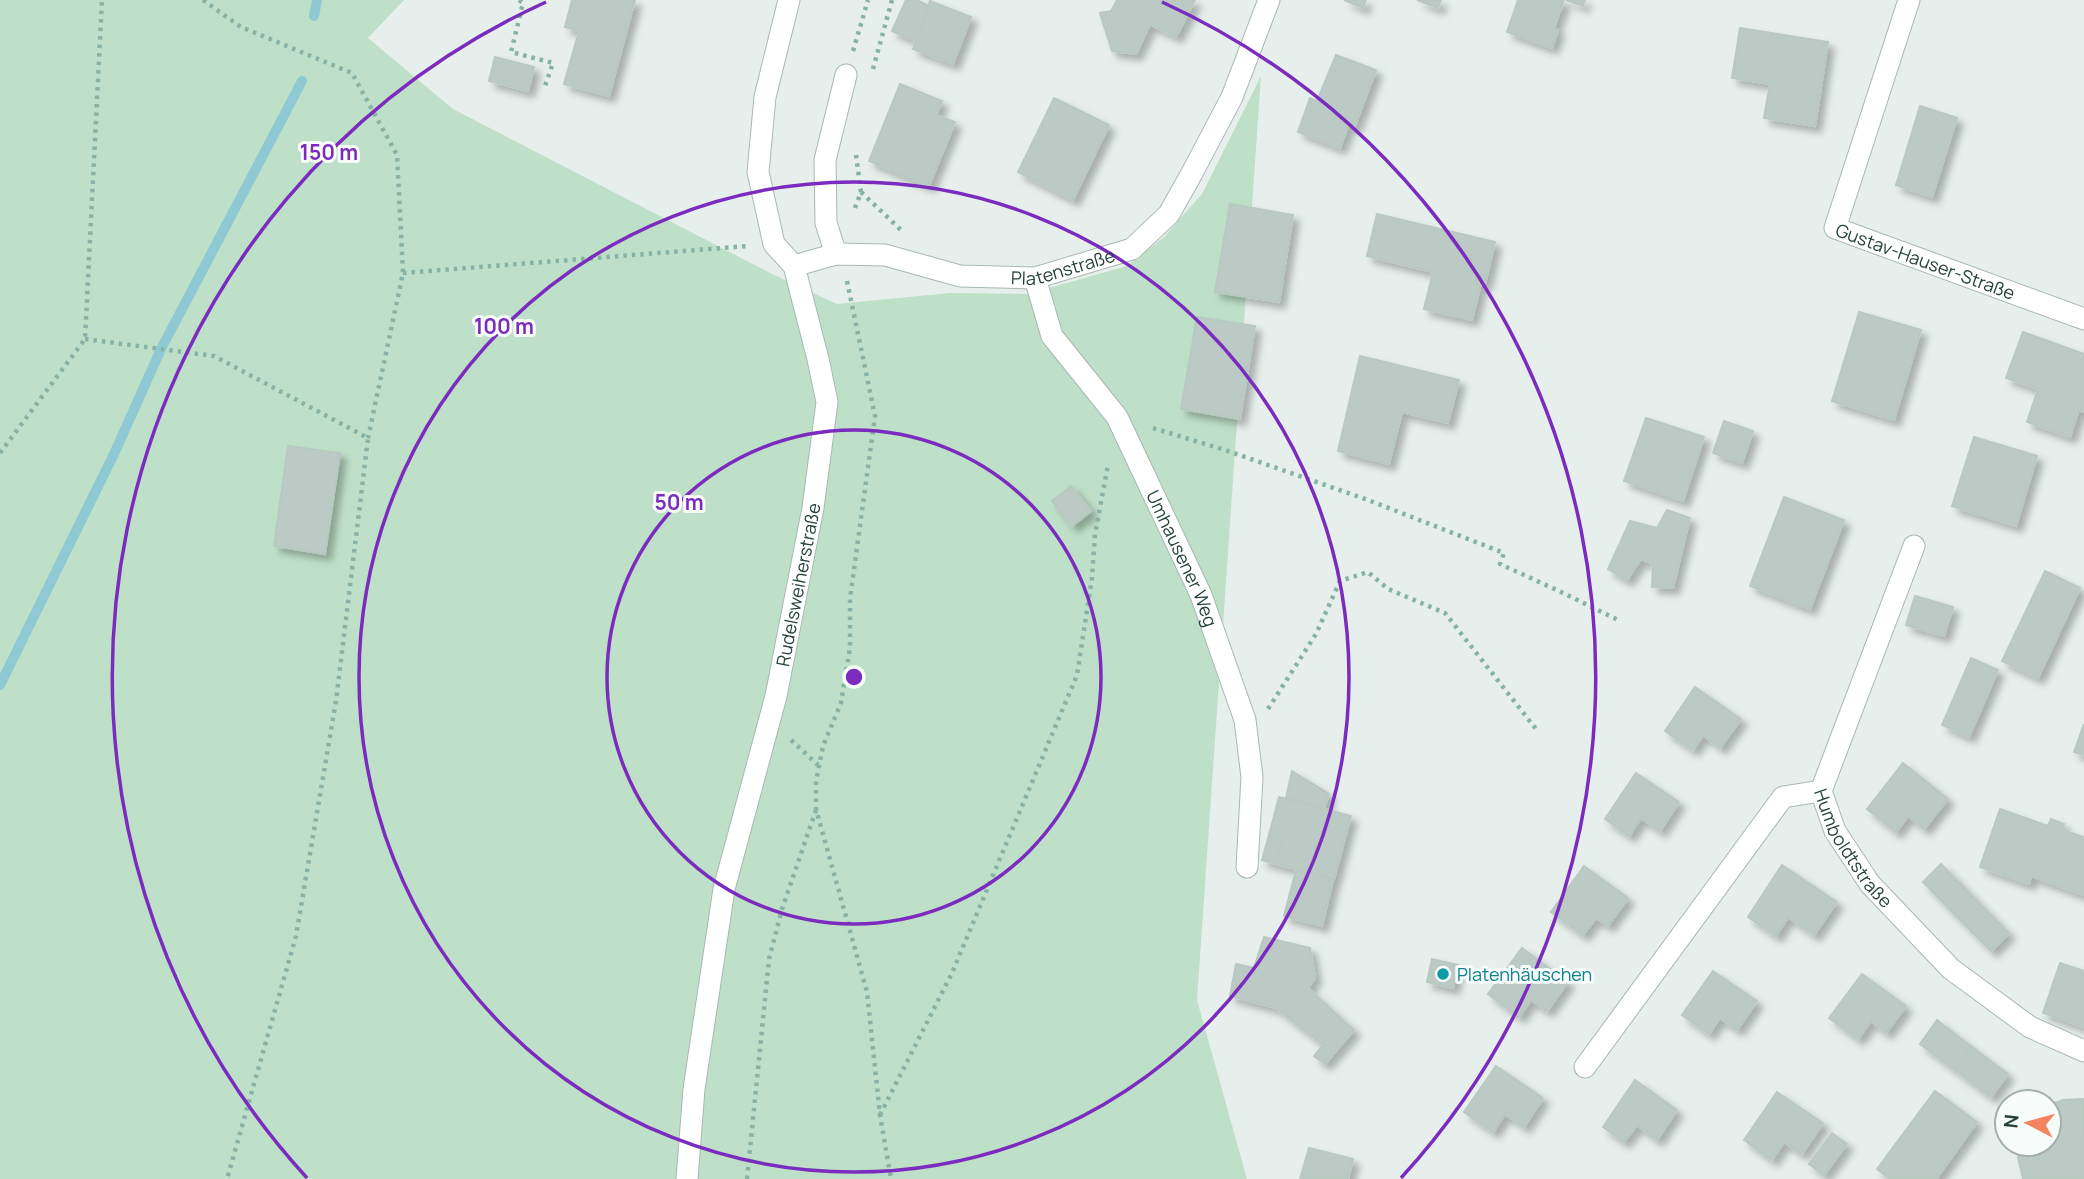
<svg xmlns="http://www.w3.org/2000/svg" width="2084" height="1179" font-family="Manrope,sans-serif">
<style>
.green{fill:#bfe0c8}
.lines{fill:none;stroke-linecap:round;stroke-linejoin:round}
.stream{stroke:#8ec9d4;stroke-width:10}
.building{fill:#bbcac4;stroke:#b8c9c2;stroke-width:2;filter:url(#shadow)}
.minor-casing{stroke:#a8b8b2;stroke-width:23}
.path{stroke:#86b3a5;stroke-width:4.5;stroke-dasharray:3.5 5;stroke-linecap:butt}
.minor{stroke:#fff;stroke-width:21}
.ring{fill:none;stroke:#7b2cbf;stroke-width:3.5}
.culture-dot{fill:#0f9aa8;stroke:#f7fbf9;stroke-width:2.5}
.labels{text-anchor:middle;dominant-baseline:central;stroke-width:6;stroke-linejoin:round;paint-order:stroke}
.street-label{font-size:18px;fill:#24423a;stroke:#f7fbf9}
.culture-label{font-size:18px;fill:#0d838f;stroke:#f7fbf9;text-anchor:start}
.centre{fill:#7b2cbf;stroke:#f7fbf9;stroke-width:3.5}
.ring-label{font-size:21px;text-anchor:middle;font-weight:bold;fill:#7b2cbf;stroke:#f7fbf9;stroke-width:6;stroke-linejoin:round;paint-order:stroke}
</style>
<defs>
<filter id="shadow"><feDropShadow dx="6" dy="6" stdDeviation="3.5" flood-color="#0004"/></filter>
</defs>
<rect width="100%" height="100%" fill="#e6efeb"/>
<polygon class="green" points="0,0 404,0 368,38 453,109 772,274 837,304 950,293 1028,294 1127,266 1163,238 1202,194 1261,76 1197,1000 1247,1179 0,1179"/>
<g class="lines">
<g class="stream">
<polyline points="314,16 317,0"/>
<polyline points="0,685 114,454 161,349 302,81"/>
</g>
</g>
<g class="building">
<polygon points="572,0 635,0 609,96 564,84 579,31 565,27"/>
<polygon points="906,0 917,0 929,6 916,41 892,31"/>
<polygon points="1117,0 1195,0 1176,37 1150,24 1136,54 1112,51 1100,13 1111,11"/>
<polygon points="1344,0 1366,0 1363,8"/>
<polygon points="1417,0 1441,0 1438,8"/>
<polygon points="1518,0 1564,0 1554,28 1558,30 1552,48 1507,32"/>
<polygon points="1566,0 1585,0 1583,6"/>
<polygon points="930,1 971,17 953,64 913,49"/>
<polygon points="1740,28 1828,42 1815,126 1764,118 1770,84 1732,78"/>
<polygon points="1336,55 1376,70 1355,126 1349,124 1340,148 1298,132 1310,98 1317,101"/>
<polygon points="495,57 534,67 528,91 489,81"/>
<polygon points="900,84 942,101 936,115 955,122 929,186 869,161"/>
<polygon points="1054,98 1109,125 1073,200 1018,172"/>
<polygon points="1920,106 1957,118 1932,197 1896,185"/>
<polygon points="1230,204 1293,215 1279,302 1215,292"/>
<polygon points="1377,214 1495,242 1485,284 1481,283 1472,320 1424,309 1433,272 1367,256"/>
<polygon points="1859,312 1921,330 1894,420 1832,401"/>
<polygon points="1197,317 1255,326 1240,419 1181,409"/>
<polygon points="2023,332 2084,354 2084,412 2079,410 2070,437 2027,422 2038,389 2006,378"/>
<polygon points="1360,356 1459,380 1448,423 1402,412 1389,464 1338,451"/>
<polygon points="1646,418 1704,437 1683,501 1624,481"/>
<polygon points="1724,421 1753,431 1742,463 1713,453"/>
<polygon points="1974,437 2037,456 2016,526 1952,506"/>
<polygon points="288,446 340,453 325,554 274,546"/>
<polygon points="1071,486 1091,511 1072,526 1052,501"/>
<polygon points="1784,497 1844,520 1810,609 1750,586"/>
<polygon points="1667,510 1690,518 1673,588 1652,587 1653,564 1641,559 1627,580 1608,569 1630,521 1657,528"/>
<polygon points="2045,571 2080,588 2038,678 2002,661"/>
<polygon points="1915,596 1953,607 1944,636 1906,625"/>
<polygon points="1971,658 1998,670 1969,737 1942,725"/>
<polygon points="1695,687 1741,719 1720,748 1703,735 1693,750 1665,731"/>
<polygon points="2084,724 2084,755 2074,752"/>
<polygon points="1903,763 1948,799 1924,829 1908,816 1896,832 1867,809"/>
<polygon points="1292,771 1329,794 1324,809 1286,798"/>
<polygon points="1636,773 1679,802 1660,831 1641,818 1629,836 1605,819"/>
<polygon points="1279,797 1351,816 1334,879 1276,864 1282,839 1269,835"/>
<polygon points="2000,809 2048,826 2051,819 2064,824 2062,830 2084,837 2084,895 2031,876 2029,884 1980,867"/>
<polygon points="1269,835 1282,839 1276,864 1262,860"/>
<polygon points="1941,864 2009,933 1991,951 1923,882"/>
<polygon points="1782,865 1837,902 1814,935 1788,917 1776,936 1748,917"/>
<polygon points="1584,866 1628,898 1608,926 1596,918 1583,935 1551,912"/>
<polygon points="1296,870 1333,880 1322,926 1284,916"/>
<polygon points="1264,937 1310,948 1315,978 1308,988 1354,1030 1325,1064 1314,1056 1323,1045 1276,1008 1230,996 1236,964 1254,968"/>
<polygon points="1522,948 1568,982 1547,1011 1531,1000 1519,1017 1488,994"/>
<polygon points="1432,959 1458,965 1453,988 1427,982"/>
<polygon points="2060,963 2084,971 2084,1027 2043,1013"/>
<polygon points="1713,971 1757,1001 1737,1030 1720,1018 1709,1034 1682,1015"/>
<polygon points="1862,974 1906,1006 1886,1033 1871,1021 1858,1039 1829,1018"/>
<polygon points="1937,1020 1972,1047 1955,1070 1920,1044"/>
<polygon points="1972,1047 2008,1074 1991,1097 1955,1070"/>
<polygon points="1496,1066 1543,1098 1524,1127 1505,1114 1493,1132 1464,1112"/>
<polygon points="1635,1080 1677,1110 1657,1140 1637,1125 1624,1142 1603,1127"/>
<polygon points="1935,1091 1977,1122 1936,1179 1890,1179 1877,1169"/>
<polygon points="1777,1092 1823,1123 1802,1154 1784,1142 1772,1160 1744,1140"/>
<polygon points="2083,1099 2084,1179 2023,1179 2018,1157 2020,1144 2049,1144 2049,1105 2063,1100"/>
<polygon points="1832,1133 1847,1144 1824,1175 1809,1164"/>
<polygon points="1309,1148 1353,1159 1348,1179 1300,1179"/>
</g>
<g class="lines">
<g class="minor-casing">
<g id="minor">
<path id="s1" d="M1909,0L1835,228L2084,319"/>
<polyline points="836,254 826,223 825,160 846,75"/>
<path id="s2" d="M794,266L836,254L885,255L960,276L1035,278L1132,249L1169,214L1192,173L1232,97L1269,0"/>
<path id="s3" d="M1035,278L1052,336L1117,417L1201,595L1245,720L1252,777L1247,867"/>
<path id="s4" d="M1821,791L1835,831L1870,884L1951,969L2030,1027L2084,1051"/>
<polyline points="1821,791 1914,546"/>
<polyline points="1585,1067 1783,797 1821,791"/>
<path id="s5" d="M687,1179L694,1089L724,889L776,696L813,508L827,402L818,359L794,266L774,244L758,172L765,97L789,0"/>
</g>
</g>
<g class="path">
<polyline points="203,0 241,27 352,73 397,155 403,273 368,438"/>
<polyline points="519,0 523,3 511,52 553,63 545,86"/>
<polyline points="853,51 868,0"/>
<polyline points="873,69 892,0"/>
<polyline points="861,192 901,230"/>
<polyline points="855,208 861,192 856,155"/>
<polyline points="403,273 748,246"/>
<polyline points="847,281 875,416 850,599 850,648 841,703 823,746 816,782 816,809 867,992 880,1115 891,1179"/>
<polyline points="85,339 214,356 368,438 336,701 296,936 227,1179"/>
<polyline points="1153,428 1228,451 1368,500 1504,553 1500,564 1559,591 1620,621"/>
<polyline points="0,453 85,339 102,0"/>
<polyline points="1268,709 1316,634 1340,581 1368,572 1388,589 1445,613 1536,729"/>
<polyline points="791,740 818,765"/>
<polyline points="880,1115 952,973 1077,675 1092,578 1095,534 1108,465"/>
<polyline points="747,1179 769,959 782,909 816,810"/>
</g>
<use href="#minor" class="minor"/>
</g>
<g class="ring">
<circle cx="854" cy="677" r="247"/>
<circle cx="854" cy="677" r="495"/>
<path d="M307 1178A742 742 0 0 1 546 2M1162 2A742 742 0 0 1 1401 1178"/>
</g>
<circle class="culture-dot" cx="1443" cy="974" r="7"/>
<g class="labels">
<g class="street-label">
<text stroke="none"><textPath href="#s1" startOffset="336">Gustav-Hauser-Straße</textPath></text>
<text stroke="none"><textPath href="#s2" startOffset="275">Platenstraße</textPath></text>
<text stroke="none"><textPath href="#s3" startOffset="320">Umhausener Weg</textPath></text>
<text stroke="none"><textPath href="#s5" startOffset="606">Rudelsweiherstraße</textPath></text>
<text stroke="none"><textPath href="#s4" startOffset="66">Humboldtstraße</textPath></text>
</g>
<g class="culture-label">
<text x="1457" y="974">Platenhäuschen</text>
</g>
</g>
<circle cx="854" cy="677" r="10" class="centre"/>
<g class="ring-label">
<text x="329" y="160">150 m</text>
<text x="504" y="334">100 m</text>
<text x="679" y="510">50 m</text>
</g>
<g transform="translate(2028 1123) rotate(276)"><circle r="33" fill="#f7fbf9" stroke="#a3b1ad" stroke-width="2"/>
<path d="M0-5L12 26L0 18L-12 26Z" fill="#f4845f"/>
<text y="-10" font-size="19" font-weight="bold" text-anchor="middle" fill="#24423a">N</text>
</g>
</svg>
